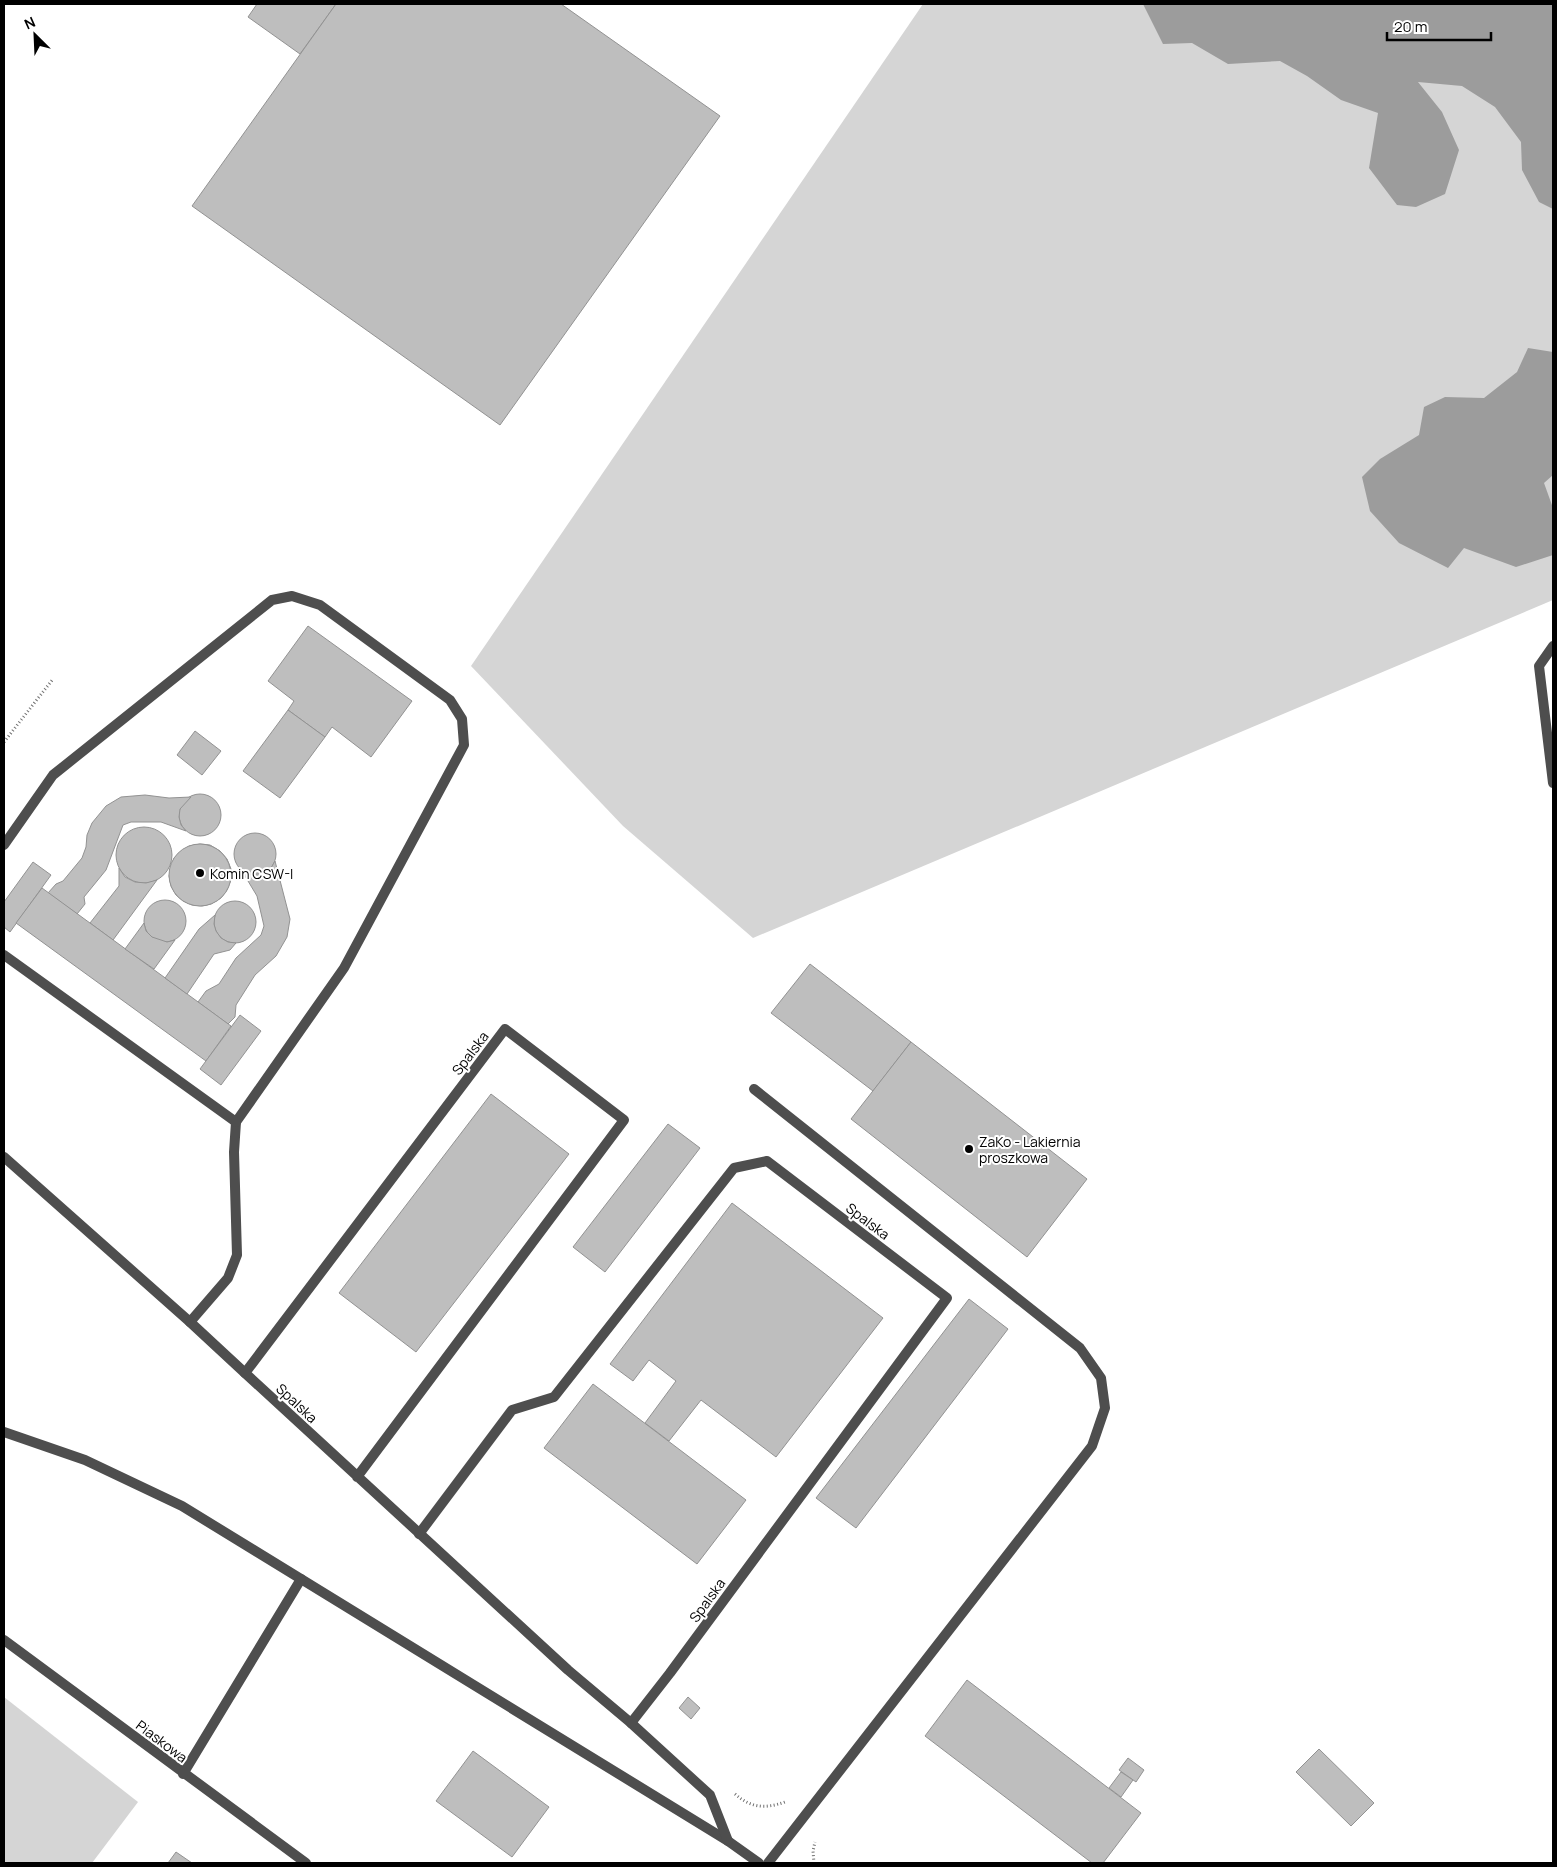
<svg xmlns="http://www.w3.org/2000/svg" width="1557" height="1867" font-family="Manrope,sans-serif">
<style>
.green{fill:#d5d5d5}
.water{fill:#9c9c9c}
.building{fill:#bebebe;stroke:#929292;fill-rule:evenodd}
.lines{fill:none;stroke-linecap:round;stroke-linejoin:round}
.path{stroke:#707070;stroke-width:3;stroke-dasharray:1 2.5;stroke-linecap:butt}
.service{stroke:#4e4e4e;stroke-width:10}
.poi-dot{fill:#000;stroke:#fff;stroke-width:2}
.labels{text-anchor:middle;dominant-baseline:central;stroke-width:4;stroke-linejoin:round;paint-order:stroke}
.poi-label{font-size:14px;fill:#000;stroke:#fff;text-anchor:start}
.street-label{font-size:14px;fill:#000;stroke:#fff}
</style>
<rect width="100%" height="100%" fill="#fff"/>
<g class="green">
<polygon points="923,4 1553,4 1553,600 753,938 623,826 471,666"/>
<polygon points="4,1697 138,1802 92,1863 4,1863"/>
</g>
<g class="water">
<polygon points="1143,4 1553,4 1553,209 1539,202 1522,170 1521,142 1495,107 1462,86 1418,82 1442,112 1459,150 1445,194 1416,207 1397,205 1369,168 1378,113 1341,100 1307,76 1280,61 1228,64 1192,43 1163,44"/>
<polygon points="1528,348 1553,352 1553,475 1544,483 1553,508 1553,555 1516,567 1464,548 1448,568 1399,543 1370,511 1362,477 1380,459 1419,435 1424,407 1445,397 1484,398 1517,372"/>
</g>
<g class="building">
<polygon points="257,4 336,4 300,54 248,17"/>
<polygon points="336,4 561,4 720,116 500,425 192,206"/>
<polygon points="308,626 412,701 371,757 332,727 325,737 288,710 294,701 268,681"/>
<polygon points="288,710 325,737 280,798 243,771"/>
<polygon points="195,731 221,751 202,775 177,755"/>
<circle cx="200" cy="815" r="21"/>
<polygon points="145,795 169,798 191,797 180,809 179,817 181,825 186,831 161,822 131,822 123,825 106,870 84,897 85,904 77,914 48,893 56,884 63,881 82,858 86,847 87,835 92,823 106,806 121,797"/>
<circle cx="144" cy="855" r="28"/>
<circle cx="255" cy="854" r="21"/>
<path d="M200,844L210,845L220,851L227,859L231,869V880L227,890L221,898L211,904L202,906L192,905L183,901L176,895L171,886L169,876L174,858L189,846ZM200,847L209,848L217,854L224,861L227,869V879L224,888L218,896L210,901L201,902H193L185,898L174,885L172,876L173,868L177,860L182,853Z"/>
<circle cx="200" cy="875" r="31"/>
<polygon points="275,861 290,919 287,937 276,956 255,975 236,1005 235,1017 228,1024 198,1002 206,991 219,984 236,958 261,935 264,926 257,896 242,871 249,875 265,873 271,868"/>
<polygon points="33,862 51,875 10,932 4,927 4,902"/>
<polygon points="119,868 125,877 135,882 146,883 157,880 113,940 90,923 119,886"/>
<polygon points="42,888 231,1026 206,1061 16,923"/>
<circle cx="165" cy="921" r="21"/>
<circle cx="235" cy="922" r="21"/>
<polygon points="215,915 214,924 216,931 221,938 228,942 236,943 230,950 214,954 187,994 165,978 199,929"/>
<polygon points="144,923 146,931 152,937 167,942 175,940 154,969 125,949"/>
<polygon points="810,964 911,1042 873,1091 771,1013"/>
<polygon points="240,1015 261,1031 221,1085 200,1069"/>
<polygon points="911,1042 1087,1179 1027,1257 851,1119"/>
<polygon points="491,1094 569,1154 416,1352 339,1293"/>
<polygon points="668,1124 700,1148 605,1272 573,1247"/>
<polygon points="732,1203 883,1318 776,1457 701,1400 669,1441 645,1423 676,1381 649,1360 633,1381 610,1364"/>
<polygon points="969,1299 1008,1329 856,1528 816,1498"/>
<polygon points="593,1384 746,1500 697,1564 544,1448"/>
<polygon points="967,1680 1141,1813 1103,1863 1092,1863 925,1736"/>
<polygon points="688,1697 700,1708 691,1719 679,1708"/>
<polygon points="1319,1749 1374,1803 1351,1826 1296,1772"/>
<polygon points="473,1751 549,1807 512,1857 436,1801"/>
<polygon points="1128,1758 1144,1770 1136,1782 1119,1770"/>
<polygon points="1121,1772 1133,1780 1121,1797 1109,1788"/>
<polygon points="176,1852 192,1863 168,1863"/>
</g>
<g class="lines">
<g class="path">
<polyline points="4,742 53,679"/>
<path d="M735,1794C751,1808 765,1809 785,1802"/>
<polyline points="814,1863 813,1851 815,1842"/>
</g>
<g class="service">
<polyline points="1553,646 1539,666 1553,783"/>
<polyline points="4,845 53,775 272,600 292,596 320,605 450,700 462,719 464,745 344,968 236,1122 234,1152 237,1255 228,1278 190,1322 4,1157"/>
<polyline points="4,955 236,1122"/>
<polyline points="754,1089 1080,1348 1101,1378 1105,1408 1092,1446 768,1863"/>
<polyline points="190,1322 245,1373"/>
<polyline points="4,1432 85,1460 182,1506 728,1841 759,1863"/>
<polyline points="357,1477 624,1120 505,1029 245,1373 568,1670 631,1723 710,1795 728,1841"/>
<polyline points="419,1534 512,1410 554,1397 734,1168 767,1161 947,1298 670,1673 631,1723"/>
<polyline points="4,1640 306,1863"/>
<polyline points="183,1774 301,1579"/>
</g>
</g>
<g class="poi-dot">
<circle cx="200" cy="873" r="5"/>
<circle cx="969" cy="1149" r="5"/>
</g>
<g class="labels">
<g class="poi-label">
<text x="210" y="873">Komin CSW-I</text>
<text x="979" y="1141">ZaKo - Lakiernia<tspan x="979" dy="16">proszkowa</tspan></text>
</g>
<g class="street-label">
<text transform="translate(470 1053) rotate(-53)">Spalska</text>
<text transform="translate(868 1221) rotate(37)">Spalska</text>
<text transform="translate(297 1403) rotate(43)">Spalska</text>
<text transform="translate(707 1600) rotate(-54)">Spalska</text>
<text transform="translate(162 1741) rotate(37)">Piaskowa</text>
</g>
</g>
<rect width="1557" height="1867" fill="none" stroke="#000000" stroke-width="10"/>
<g transform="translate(35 35) rotate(336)" stroke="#ffffff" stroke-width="4" paint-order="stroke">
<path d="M0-4L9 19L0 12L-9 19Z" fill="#000000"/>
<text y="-8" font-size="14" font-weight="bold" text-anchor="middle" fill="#000000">N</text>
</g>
<path d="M1387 32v8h104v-8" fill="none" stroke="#000000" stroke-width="2.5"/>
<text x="1394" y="32" font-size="15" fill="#000000" stroke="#ffffff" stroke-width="4" paint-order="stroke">20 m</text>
</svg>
